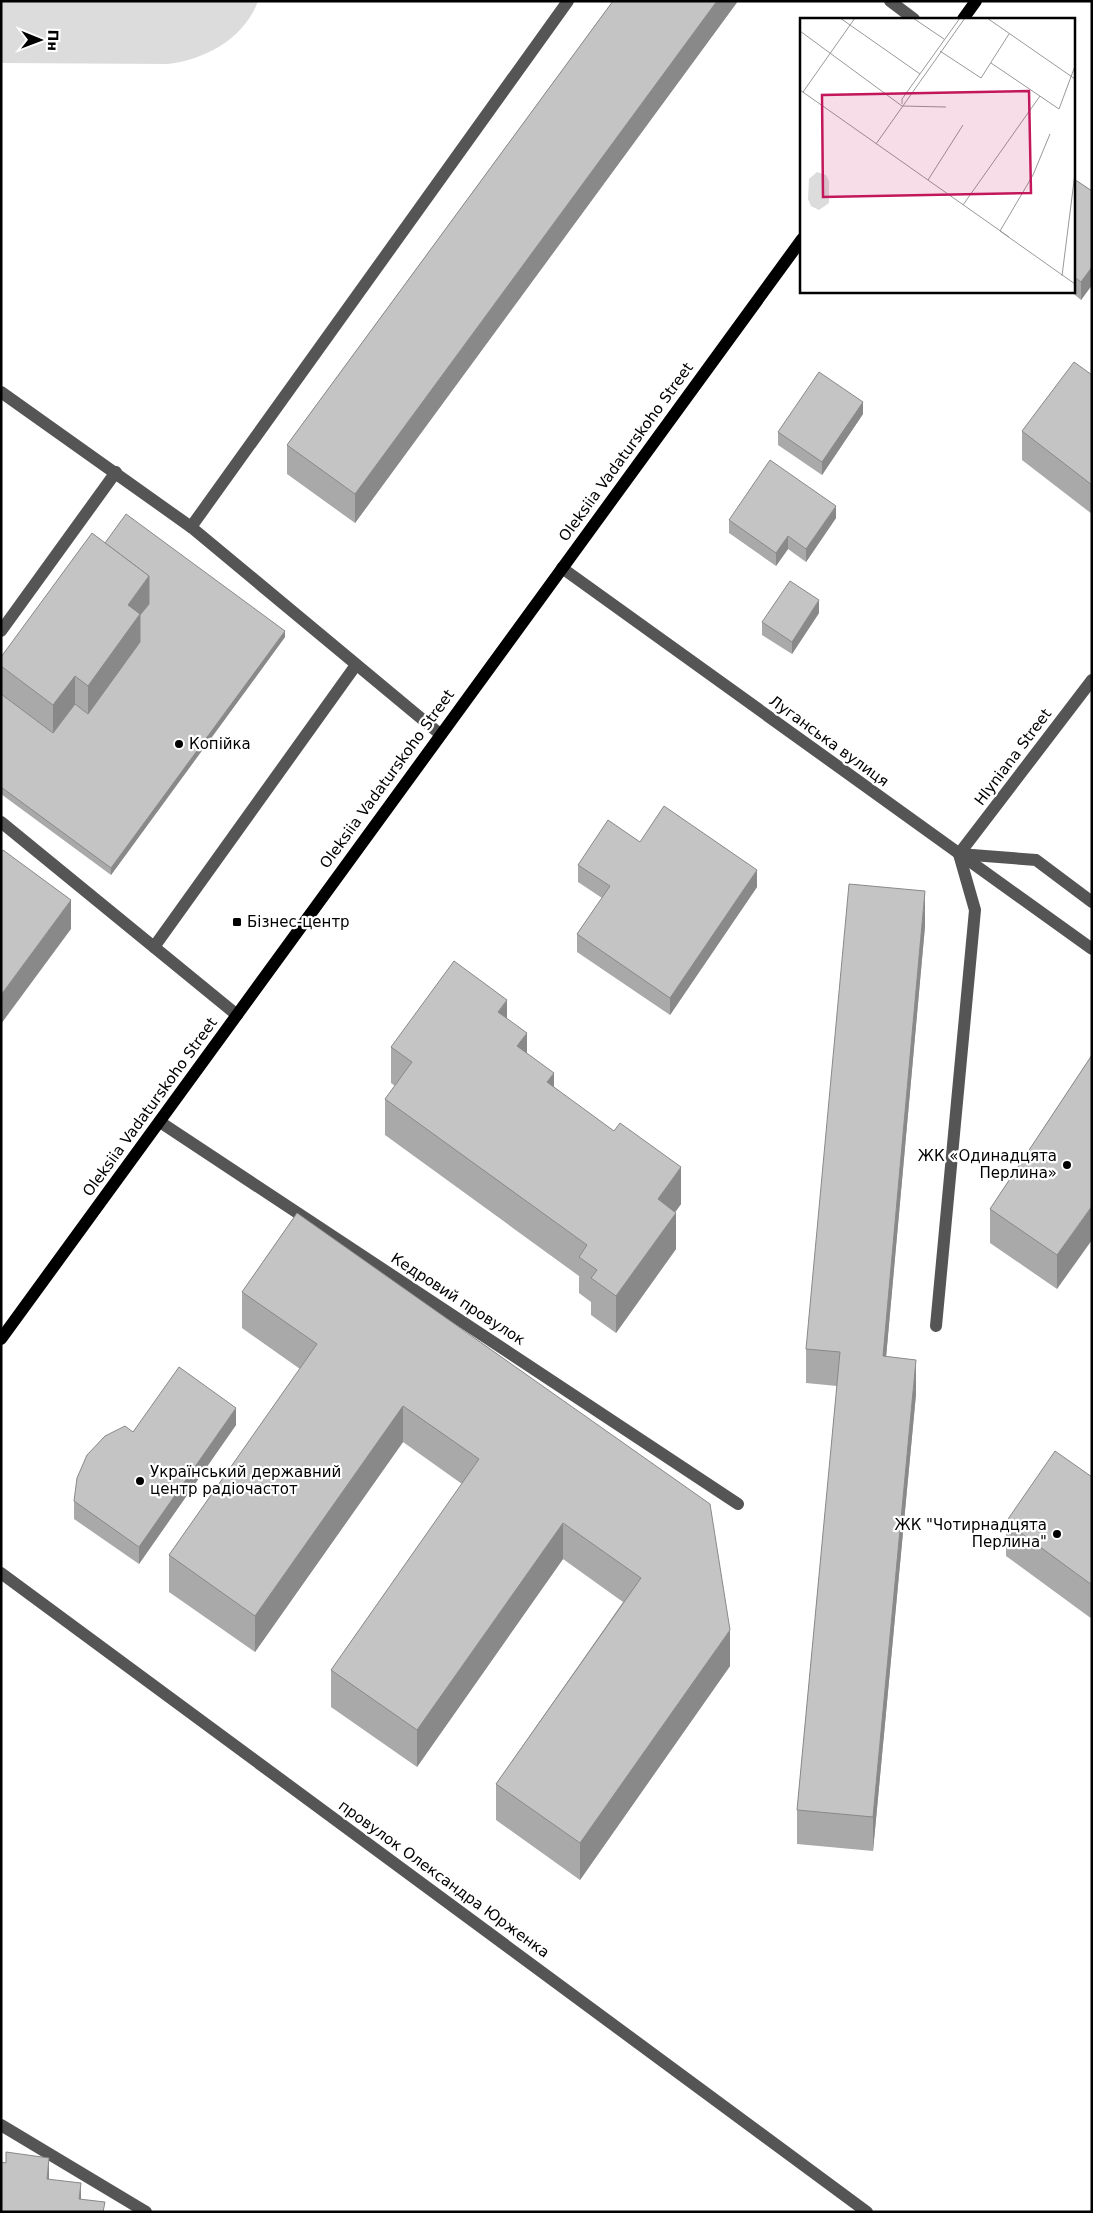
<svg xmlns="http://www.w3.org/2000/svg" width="1093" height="2213" font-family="'DejaVu Sans',sans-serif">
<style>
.green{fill:#dcdcdc}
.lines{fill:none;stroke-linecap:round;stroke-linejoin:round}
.minor{stroke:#555;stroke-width:12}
.major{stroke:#000;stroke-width:12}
.wall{fill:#a9a9a9}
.shaded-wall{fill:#898989}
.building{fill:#c4c4c4;stroke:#898989}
.poi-dot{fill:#000;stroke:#fff;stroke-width:2}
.labels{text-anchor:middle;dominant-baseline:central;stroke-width:4.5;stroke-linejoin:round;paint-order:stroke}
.street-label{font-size:15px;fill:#000;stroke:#fff}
.poi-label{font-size:15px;fill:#000;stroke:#fff;text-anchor:start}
.inset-road{fill:none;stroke:#999;stroke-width:1}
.view{fill:#c2185b;fill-opacity:0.15;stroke:#c2185b;stroke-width:2.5}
.inset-edge{fill:none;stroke:#000;stroke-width:2.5}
</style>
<rect width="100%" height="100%" fill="#fff"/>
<path class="green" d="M1,1H258C245,38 205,60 168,64L1,63Z"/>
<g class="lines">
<g class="minor">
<polyline points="890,1 914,19"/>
<polyline points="1,392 191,527 440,734"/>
<polyline points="191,527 568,1"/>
<polyline points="562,568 1092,949"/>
<polyline points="1,631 116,472"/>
<polyline points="1,822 237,1015"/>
<polyline points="959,854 1092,680"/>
<polyline points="959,854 1036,860 1092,902"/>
<polyline points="154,947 356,665"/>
<polyline points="160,1122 738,1504"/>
<polyline points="936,1326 975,910 959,854"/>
<polyline points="1,1573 867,2212"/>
<polyline points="1,2125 146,2212"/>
</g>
<g class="major">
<polyline points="963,19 976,1"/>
<polyline points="1,1339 802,239"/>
</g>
</g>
<g class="wall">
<polygon points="613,1 738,1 355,523 287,474 287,445"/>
<polygon points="1074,179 1092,191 1092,285 1081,300 1070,291 1074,291"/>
<polygon points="1092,375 1092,514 1022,460 1022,431"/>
<polygon points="863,414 822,475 778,445 778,432"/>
<polygon points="836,518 806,562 788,549 776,566 729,533 729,520"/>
<polygon points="105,543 285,637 111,875 1,794 1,657"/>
<polygon points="819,613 792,654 762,635 762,622"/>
<polygon points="640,842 757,887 670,1015 577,952 577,934 602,898 578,882 578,865"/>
<polygon points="925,926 886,1357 916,1394 873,1851 797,1844 797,1810 837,1386 806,1383 806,1349"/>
<polygon points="507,1019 527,1053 554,1087 681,1204 675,1212 676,1249 616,1333 591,1315 591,1302 579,1293 579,1276 385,1135 385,1099 395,1086 391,1083 391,1047"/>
<polygon points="1092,1055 1057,1289 990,1243 990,1209"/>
<polygon points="297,1213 730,1666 580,1880 496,1820 496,1784 623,1602 563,1559 417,1767 331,1707 331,1670 462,1484 403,1442 255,1652 169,1592 169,1555 300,1369 242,1328 242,1292"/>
<polygon points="236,1425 139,1564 74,1519 74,1501 133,1432"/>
<polygon points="1092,1477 1092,1619 1006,1556 1006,1522"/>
</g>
<g class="shaded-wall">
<polygon points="717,1 738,1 355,523 355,494"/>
<polygon points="1092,267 1092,285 1081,300 1081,282"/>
<polygon points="863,402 863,414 822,475 822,462"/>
<polygon points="836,506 836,518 806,562 806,549"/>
<polygon points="788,536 788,549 776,566 776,553"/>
<polygon points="149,576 149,610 140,648 88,720 88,686 128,605"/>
<polygon points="819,600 819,613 792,654 792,642"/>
<polygon points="285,631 285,637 111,875 111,868"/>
<polygon points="75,676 75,710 53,739 53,705"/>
<polygon points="757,870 757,887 670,1015 670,998"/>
<polygon points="925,891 925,926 883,1391 883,1356"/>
<polygon points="71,900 71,929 1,1024 1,995"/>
<polygon points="507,1000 507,1037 498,1012"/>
<polygon points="527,1033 527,1069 517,1046"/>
<polygon points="554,1073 554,1110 547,1082"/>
<polygon points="681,1167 681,1204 658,1236 658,1199"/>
<polygon points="1092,1206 1092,1240 1057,1289 1057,1255"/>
<polygon points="676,1213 676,1249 616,1333 616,1296"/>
<polygon points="916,1360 916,1394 873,1851 873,1817"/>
<polygon points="403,1406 403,1442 255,1652 255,1616"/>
<polygon points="236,1408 236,1425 139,1564 139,1547"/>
<polygon points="563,1523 563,1559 417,1767 417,1730"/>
<polygon points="730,1630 730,1666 580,1880 580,1843"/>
<polygon points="49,2158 49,2195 47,2179"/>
<polygon points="81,2183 81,2212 79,2199"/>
</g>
<g class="building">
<polygon points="613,1 717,1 355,494 287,445"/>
<polygon points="1074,179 1092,191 1092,267 1081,282 1074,277"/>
<polygon points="1074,362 1092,375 1092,485 1022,431"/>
<polygon points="819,372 863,402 822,462 778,432"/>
<polygon points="770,460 836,506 806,549 788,536 776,553 729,520"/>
<polygon points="126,514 285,631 111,868 1,787 1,694 53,733 75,704 88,714 140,642 140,615 149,604 149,576 105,543"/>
<polygon points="92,533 149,576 128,605 140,614 88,686 75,676 53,705 1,666 1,657"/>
<polygon points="790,581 819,600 792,642 762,622"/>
<polygon points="664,806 757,870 670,998 577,934 610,886 578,865 608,820 640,842"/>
<polygon points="3,850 71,900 1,995 1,853"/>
<polygon points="849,884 925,891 883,1356 916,1360 873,1817 797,1810 840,1352 806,1349"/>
<polygon points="454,961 507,1000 498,1012 527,1033 517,1046 554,1073 547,1082 614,1131 620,1123 681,1167 658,1199 676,1213 616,1296 591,1278 597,1270 579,1257 587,1245 385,1099 412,1062 391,1047"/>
<polygon points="1092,1055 1092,1206 1057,1255 990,1209"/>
<polygon points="297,1213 710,1504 730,1630 580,1843 496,1784 641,1578 563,1523 417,1730 331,1670 479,1459 403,1406 255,1616 169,1555 317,1344 242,1292"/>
<polygon points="179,1367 236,1408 139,1547 74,1501 77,1478 87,1455 105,1436 125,1426 133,1432"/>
<polygon points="1055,1451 1092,1477 1092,1585 1006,1522"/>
<polygon points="6,2152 49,2158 47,2179 81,2183 79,2199 105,2202 103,2212 1,2212 1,2162 6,2163"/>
</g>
<g class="poi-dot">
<circle cx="179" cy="744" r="5"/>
<rect x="232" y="917" width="10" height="10" rx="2.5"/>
<circle cx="1067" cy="1165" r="5"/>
<circle cx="140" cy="1481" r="5"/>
<circle cx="1057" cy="1534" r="5"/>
</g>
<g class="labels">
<g class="street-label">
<text transform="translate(626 452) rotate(-54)">Oleksiia Vadaturskoho Street</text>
<text transform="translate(829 741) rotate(36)">Луганська вулиця</text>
<text transform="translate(1013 757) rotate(-53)">Hlyniana Street</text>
<text transform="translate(387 779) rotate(-54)">Oleksiia Vadaturskoho Street</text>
<text transform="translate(150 1107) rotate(-54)">Oleksiia Vadaturskoho Street</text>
<text transform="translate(458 1299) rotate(33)">Кедровий провулок</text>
<text transform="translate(444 1879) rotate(36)">провулок Олександра Юрженка</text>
</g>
<g class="poi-label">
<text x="189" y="744">Копійка</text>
<text x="247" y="922">Бізнес-центр</text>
<text x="1057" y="1156" text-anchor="end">ЖК «Одинадцята<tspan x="1057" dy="17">Перлина»</tspan></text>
<text x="150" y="1472">Український державний<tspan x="150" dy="17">центр радіочастот</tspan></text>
<text x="1047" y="1525" text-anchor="end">ЖК "Чотирнадцята<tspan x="1047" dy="17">Перлина"</tspan></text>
</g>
</g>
<g transform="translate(800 18)">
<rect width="275" height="275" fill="#fff"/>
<path d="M17,154L26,157L29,163V185L19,192L11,188L8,181L9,161Z" fill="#dcdcdc"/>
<path class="inset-road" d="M40,0L120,56M113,0L144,21M187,0L275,61M0,13L102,88M140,33L181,60L209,16M191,45L259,91L275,48M0,72L209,219M3,74L55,0M102,86V81L160,0M102,88L146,89M76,126L165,0M128,162L163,107M163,187L240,78M200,213L233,157L250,116M200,213L275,266M262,258L275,155"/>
<path class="view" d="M229,73L231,175L23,179L22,77Z"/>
<rect width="275" height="275" class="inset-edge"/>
</g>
<rect width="1093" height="2213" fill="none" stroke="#000000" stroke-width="5"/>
<g transform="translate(40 40) rotate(91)" stroke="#ffffff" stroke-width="4" paint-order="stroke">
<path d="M0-4L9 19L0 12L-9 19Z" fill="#000000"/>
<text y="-8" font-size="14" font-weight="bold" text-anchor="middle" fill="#000000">Пн</text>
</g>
</svg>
